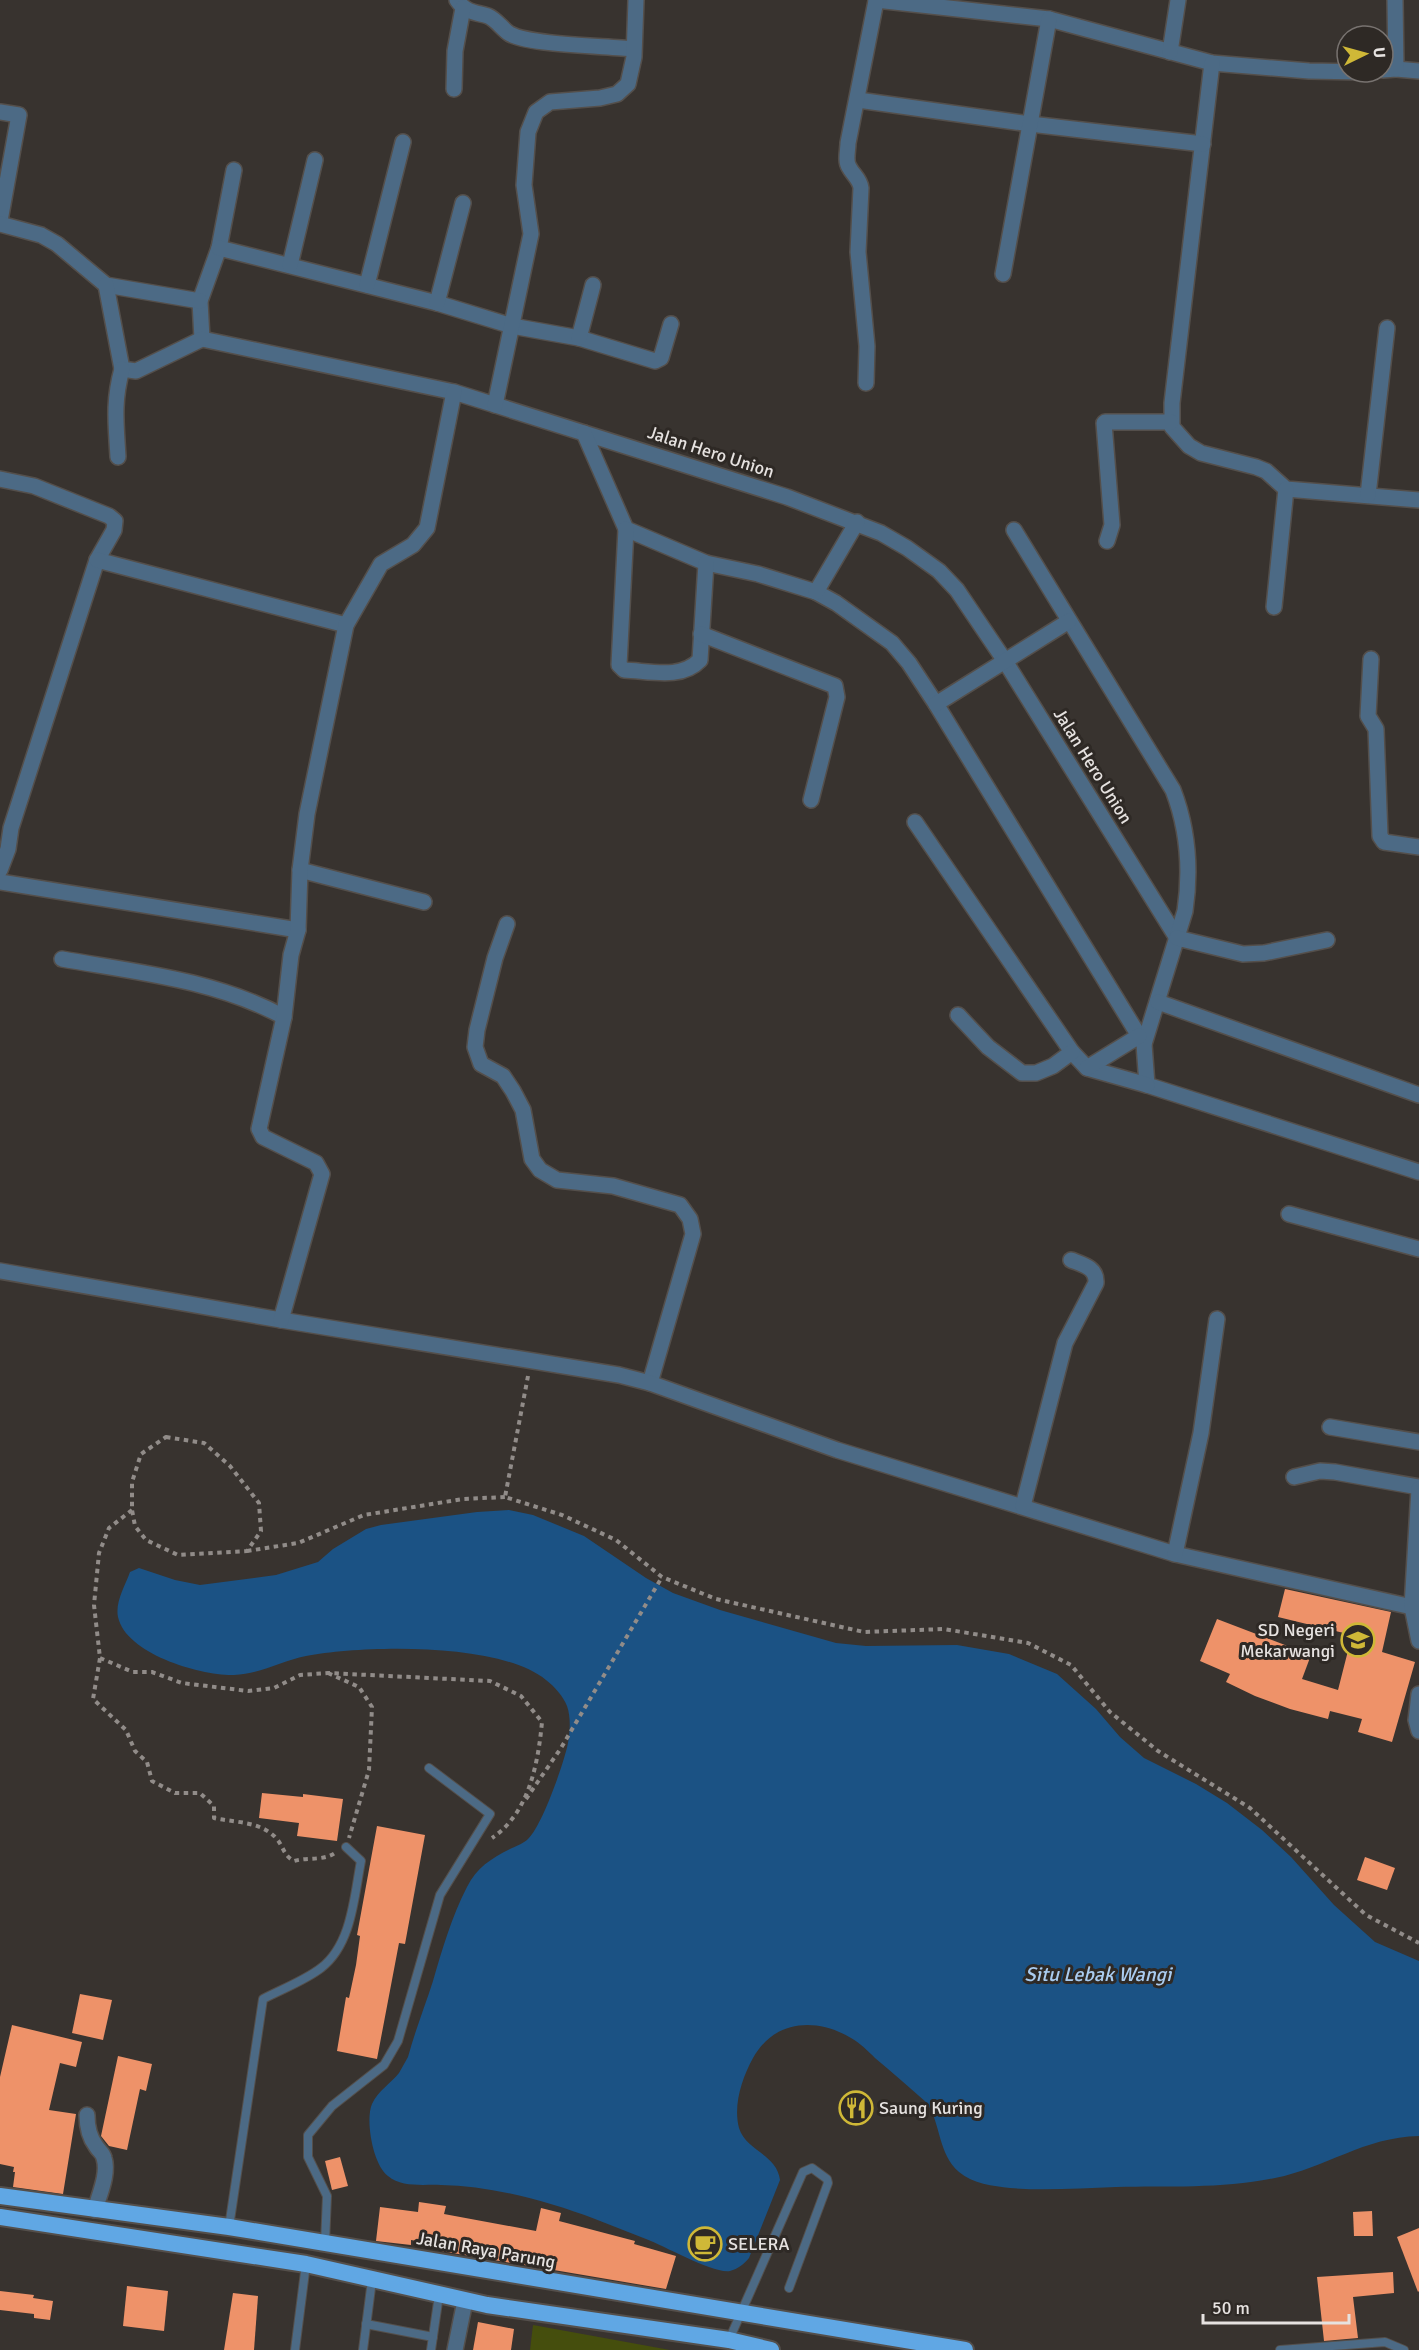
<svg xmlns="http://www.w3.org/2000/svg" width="1419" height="2350" font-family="Signika,sans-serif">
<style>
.green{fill:#454e0d}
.water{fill:#1b5284}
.building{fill:#ee9269}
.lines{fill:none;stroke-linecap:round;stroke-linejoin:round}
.service-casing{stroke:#544f4b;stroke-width:10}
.minor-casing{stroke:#544f4b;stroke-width:18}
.trunk-casing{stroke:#544f4b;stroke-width:20}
.path{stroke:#918c89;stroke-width:4;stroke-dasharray:4.5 4.5;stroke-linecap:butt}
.service{stroke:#4c6a85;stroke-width:8}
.minor{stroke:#4c6a85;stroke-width:15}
.trunk{stroke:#60a7e4;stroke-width:16}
.labels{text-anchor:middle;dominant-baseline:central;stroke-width:6;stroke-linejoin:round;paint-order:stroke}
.street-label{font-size:18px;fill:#e6e2e0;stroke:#2e2925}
.poi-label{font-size:18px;fill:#e6e2e0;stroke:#2e2925;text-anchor:start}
.water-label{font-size:20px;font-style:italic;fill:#aaccf0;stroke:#2e2925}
</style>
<rect width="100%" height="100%" fill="#38332f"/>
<polygon class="green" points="533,2325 670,2350 530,2350"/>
<path class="water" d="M509,1510L533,1515L584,1536L646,1578L673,1593L720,1610L836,1643L866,1646L957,1645L1009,1654L1057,1674L1096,1709L1120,1737L1144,1758L1196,1784L1227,1803L1262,1830L1291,1857L1334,1905L1375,1942L1419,1961V2136C1364,2137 1326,2168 1275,2178C1223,2189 1168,2186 1116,2187C1081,2188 1045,2191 1010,2188C993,2186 973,2184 959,2172C938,2154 941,2124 927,2103C910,2088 893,2073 875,2058C868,2051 860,2043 851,2038C816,2017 774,2020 753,2058C742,2078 733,2105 739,2128C746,2151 777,2154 780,2180L749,2258C744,2264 738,2269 730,2271C713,2274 665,2246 646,2239C629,2232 612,2226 595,2219C547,2201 493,2186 441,2185C424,2184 402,2188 388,2176C373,2165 365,2120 372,2104C378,2091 391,2083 399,2073C402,2068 405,2062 408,2057C415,2031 425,2006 433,1981C442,1950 452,1916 467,1887C477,1867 492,1858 512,1848C517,1846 524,1843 528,1839C542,1826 564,1763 568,1743C570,1732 571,1717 567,1706C563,1696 555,1687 546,1680C500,1642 364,1645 306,1656C281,1661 260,1674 234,1675C201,1676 126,1654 118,1617C115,1602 125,1586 130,1572L139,1568L175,1580L200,1585L276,1575L318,1562L333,1549L366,1529L381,1525L477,1512Z"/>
<g class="building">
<polygon points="1285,1589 1391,1612 1382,1652 1415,1662 1392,1742 1358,1732 1362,1719 1330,1711 1328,1719 1290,1709 1255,1696 1226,1682 1230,1674 1200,1661 1217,1619 1311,1655 1302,1679 1338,1690 1352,1635 1278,1617"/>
<polygon points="262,1793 303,1797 303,1794 343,1799 337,1841 297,1836 299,1823 259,1818"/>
<polygon points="377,1826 425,1835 405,1944 399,1943 377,2059 337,2051 346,1997 349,1998 356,1965 360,1936 357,1935"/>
<polygon points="1365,1857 1395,1868 1387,1890 1357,1880"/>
<polygon points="80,1994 112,2000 103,2040 72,2033"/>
<polygon points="12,2025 82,2042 76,2067 60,2063 49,2110 76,2114 63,2194 13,2187 15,2172 13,2172 14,2167 0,2164 0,2077"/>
<polygon points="118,2056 152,2064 146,2091 140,2089 127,2150 109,2146 101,2136"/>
<polygon points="340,2157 348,2186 332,2190 325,2161"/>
<polygon points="419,2202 446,2206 444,2214 536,2231 541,2208 561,2213 559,2221 635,2241 634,2244 676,2256 666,2289 441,2251 442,2245 411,2240 411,2245 376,2241 380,2207 418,2212"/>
<polygon points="1372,2211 1373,2236 1354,2236 1353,2212"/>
<polygon points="1419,2228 1419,2291 1418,2292 1397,2237"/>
<polygon points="1393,2272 1394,2293 1353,2297 1358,2338 1324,2341 1317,2277"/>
<polygon points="127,2286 168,2291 164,2331 123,2326"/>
<polygon points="0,2291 34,2295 33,2298 53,2301 50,2320 34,2318 34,2314 0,2310"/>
<polygon points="233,2293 258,2296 254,2350 224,2350"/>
<polygon points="478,2322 514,2329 511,2350 473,2350"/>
</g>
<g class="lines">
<g class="service-casing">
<g id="service">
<path d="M229,2227L263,1999C282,1989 304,1981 321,1968C352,1944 354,1897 361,1861L346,1847"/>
<polyline points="325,2243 327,2196 308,2157 308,2135 332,2106 384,2065 398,2041 440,1895 490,1814 429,1768"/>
<polyline points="366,2324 433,2337"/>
<polyline points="729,2340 803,2172 812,2168 827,2179 828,2183 789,2288"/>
<polyline points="295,2350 306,2264"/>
<polyline points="363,2350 372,2280"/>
<polyline points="431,2350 439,2295"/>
<polyline points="1280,2350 1385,2342 1404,2350"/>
</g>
</g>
<g class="minor-casing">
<g id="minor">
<path d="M457,0C466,13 475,12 488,16C497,20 502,29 510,34C530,45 606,46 633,49"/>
<polyline points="876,0 1049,19 1212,63 1309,71 1361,72"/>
<polyline points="1170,52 1178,0"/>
<polyline points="1212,63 1172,403 1172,427 1189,446 1201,453 1256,467 1266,471 1286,489 1419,500"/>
<polyline points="1396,69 1419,71"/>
<polyline points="1383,70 1396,69 1395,0"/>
<polyline points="454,89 455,51 463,8"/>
<polyline points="858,100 1030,124 1203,144"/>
<polyline points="0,112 19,115 0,221"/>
<polyline points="234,170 219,248 200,301 202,339 454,392 787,497 881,533 907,548 939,571 957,590 1005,661 1177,938"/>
<polyline points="0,224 41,235 57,244 106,285 200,301"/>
<polyline points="219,248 437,303 512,326 579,338 655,361 661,358 671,324"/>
<polyline points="290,265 315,160"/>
<polyline points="1003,274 1049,19"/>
<polyline points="106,285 122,369 136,371 202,339"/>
<polyline points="367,285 403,142"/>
<polyline points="437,303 463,203"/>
<polyline points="579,338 593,285"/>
<path d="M866,383L867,346L858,252L861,188C860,179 853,175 849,167C845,161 848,150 848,143L876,1"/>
<polyline points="495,405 531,234 524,185 528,132 536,112 550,102 600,98 617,94 628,84 634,57 636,0"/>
<polyline points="584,433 626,529 706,563 758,574 816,592 836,603 892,643 909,663 936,704 1144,1044"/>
<path d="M118,457C116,423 113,402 122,369"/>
<polyline points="0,479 34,486 109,516 115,521 114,530 97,560 11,828 8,849 0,870"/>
<polyline points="1368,495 1387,328"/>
<path d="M626,529L619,665L624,670C650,671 681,680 700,660L706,563"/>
<path d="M1014,530L1173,790C1188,829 1191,870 1185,911L1144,1044L1147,1085L1419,1172"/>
<polyline points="1107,541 1112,525 1104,423 1105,422 1171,422"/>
<polyline points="97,560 346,625"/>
<polyline points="816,592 857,522"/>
<polyline points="1274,607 1286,489"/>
<polyline points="701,634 835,686 837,697 811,800"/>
<polyline points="1371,659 1368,716 1376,729 1380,836 1384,842 1419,847"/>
<polyline points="936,704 1069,621"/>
<polyline points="915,822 1072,1052 1087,1068 1147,1085"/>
<polyline points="300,870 424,902"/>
<polyline points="0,882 298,930"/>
<polyline points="507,924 495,958 477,1030 475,1047 481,1064 503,1076 513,1091 523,1110 532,1159 540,1170 557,1180 613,1186 680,1205 690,1219 693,1234 650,1383"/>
<polyline points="1177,938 1243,954 1264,953 1327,940"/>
<path d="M62,959C136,972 216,980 284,1017"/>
<polyline points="1158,1002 1419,1095"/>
<polyline points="958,1015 988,1047 1022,1073 1036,1073 1053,1066 1072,1052"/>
<polyline points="1087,1068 1139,1036"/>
<polyline points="1289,1214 1419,1249"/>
<polyline points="0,1271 281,1320 619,1375 650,1383 837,1450 1175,1554 1412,1607"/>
<polyline points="281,1320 322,1174 316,1163 263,1137 259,1129 284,1017 291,955 298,930 300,870 307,814 346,625 381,564 413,545 427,528 454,392"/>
<polyline points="1330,1427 1419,1442"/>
<polyline points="1294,1477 1320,1471 1335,1472 1419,1487"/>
<polyline points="1419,1489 1412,1607 1419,1641"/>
<path d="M1023,1506L1065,1343L1096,1283C1097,1268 1084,1265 1071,1260"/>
<polyline points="1175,1554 1201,1433 1217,1319"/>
<polyline points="1419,1694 1416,1720 1419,1731"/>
<path d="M87,2115C87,2127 89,2137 96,2146C99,2151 103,2153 104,2158C109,2174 99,2195 95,2210"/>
<polyline points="455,2350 465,2301"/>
</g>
</g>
<g class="trunk-casing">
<g id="trunk">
<polyline points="0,2196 229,2227 965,2350"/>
<polyline points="0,2217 306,2264 487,2305 729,2340 771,2350"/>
</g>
</g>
<g class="path">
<polyline points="528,1376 505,1497 562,1515 616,1540 662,1577 716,1599 864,1632 944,1629 1028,1643 1071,1665 1110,1712 1158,1751 1250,1808 1366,1915 1419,1943"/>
<polygon points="166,1437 204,1443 230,1466 259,1503 261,1531 247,1551 178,1555 146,1540 135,1526 132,1510 132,1482 141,1454"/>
<path d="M132,1510L109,1528L99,1553L94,1605L100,1658L93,1699L126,1730L135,1751L147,1762L152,1781L175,1793H200L214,1806V1818C237,1823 261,1821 277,1839C284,1848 284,1856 294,1861C308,1857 323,1861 335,1853"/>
<polyline points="247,1551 298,1543 364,1515 463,1499 505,1497"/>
<path d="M100,1658L133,1672H152L182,1683L248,1691L274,1688L300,1675L328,1673L490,1681L521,1696L542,1722C538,1764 529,1813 492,1838"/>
<polyline points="328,1673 359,1687 372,1707 369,1770 349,1838"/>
<polyline points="526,1799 561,1748 662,1577"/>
</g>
<use href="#service" class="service"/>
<use href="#minor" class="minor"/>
<use href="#trunk" class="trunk"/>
</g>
<defs>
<g id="school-ring" transform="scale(1.725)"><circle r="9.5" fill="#2e2925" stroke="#cfb837" stroke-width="1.5"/><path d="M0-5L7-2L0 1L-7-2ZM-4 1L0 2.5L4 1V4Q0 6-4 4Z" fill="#cfb837"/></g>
<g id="restaurant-ring" transform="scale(1.725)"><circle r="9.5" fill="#2e2925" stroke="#cfb837" stroke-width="1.5"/><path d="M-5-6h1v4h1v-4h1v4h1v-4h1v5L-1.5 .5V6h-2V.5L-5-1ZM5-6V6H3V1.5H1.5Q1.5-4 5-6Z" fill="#cfb837"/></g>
<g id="cafe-ring" transform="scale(1.725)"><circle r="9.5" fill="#2e2925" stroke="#cfb837" stroke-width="1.5"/><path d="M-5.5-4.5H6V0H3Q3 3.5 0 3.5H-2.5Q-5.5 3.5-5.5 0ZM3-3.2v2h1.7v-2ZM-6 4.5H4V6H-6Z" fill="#cfb837"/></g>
</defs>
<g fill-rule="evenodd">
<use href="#school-ring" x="1358" y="1640"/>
<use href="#restaurant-ring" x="856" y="2108"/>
<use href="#cafe-ring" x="705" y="2244"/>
</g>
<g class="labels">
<g class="street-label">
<text transform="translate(711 452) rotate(18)">Jalan Hero Union</text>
<text transform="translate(1093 766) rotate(58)">Jalan Hero Union</text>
<text transform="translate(486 2250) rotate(10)">Jalan Raya Parung</text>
</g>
<g class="poi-label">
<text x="1335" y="1630" text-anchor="end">SD Negeri<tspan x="1335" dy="21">Mekarwangi</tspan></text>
<text x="879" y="2108">Saung Kuring</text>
<text x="728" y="2244">SELERA</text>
</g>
<g class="water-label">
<text x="1098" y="1974">Situ Lebak Wangi</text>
</g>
</g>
<g transform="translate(1365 54) rotate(85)"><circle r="28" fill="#2e2925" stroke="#787370" stroke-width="1.5"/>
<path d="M0-4.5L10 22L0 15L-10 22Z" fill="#cfb837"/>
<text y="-9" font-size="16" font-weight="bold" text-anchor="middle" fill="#e6e2e0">U</text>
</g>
<path d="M1203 2314v9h146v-9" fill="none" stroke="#e6e2e0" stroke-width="3"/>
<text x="1212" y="2314" font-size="18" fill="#e6e2e0" stroke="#2e2925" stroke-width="4.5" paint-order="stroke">50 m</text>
</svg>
